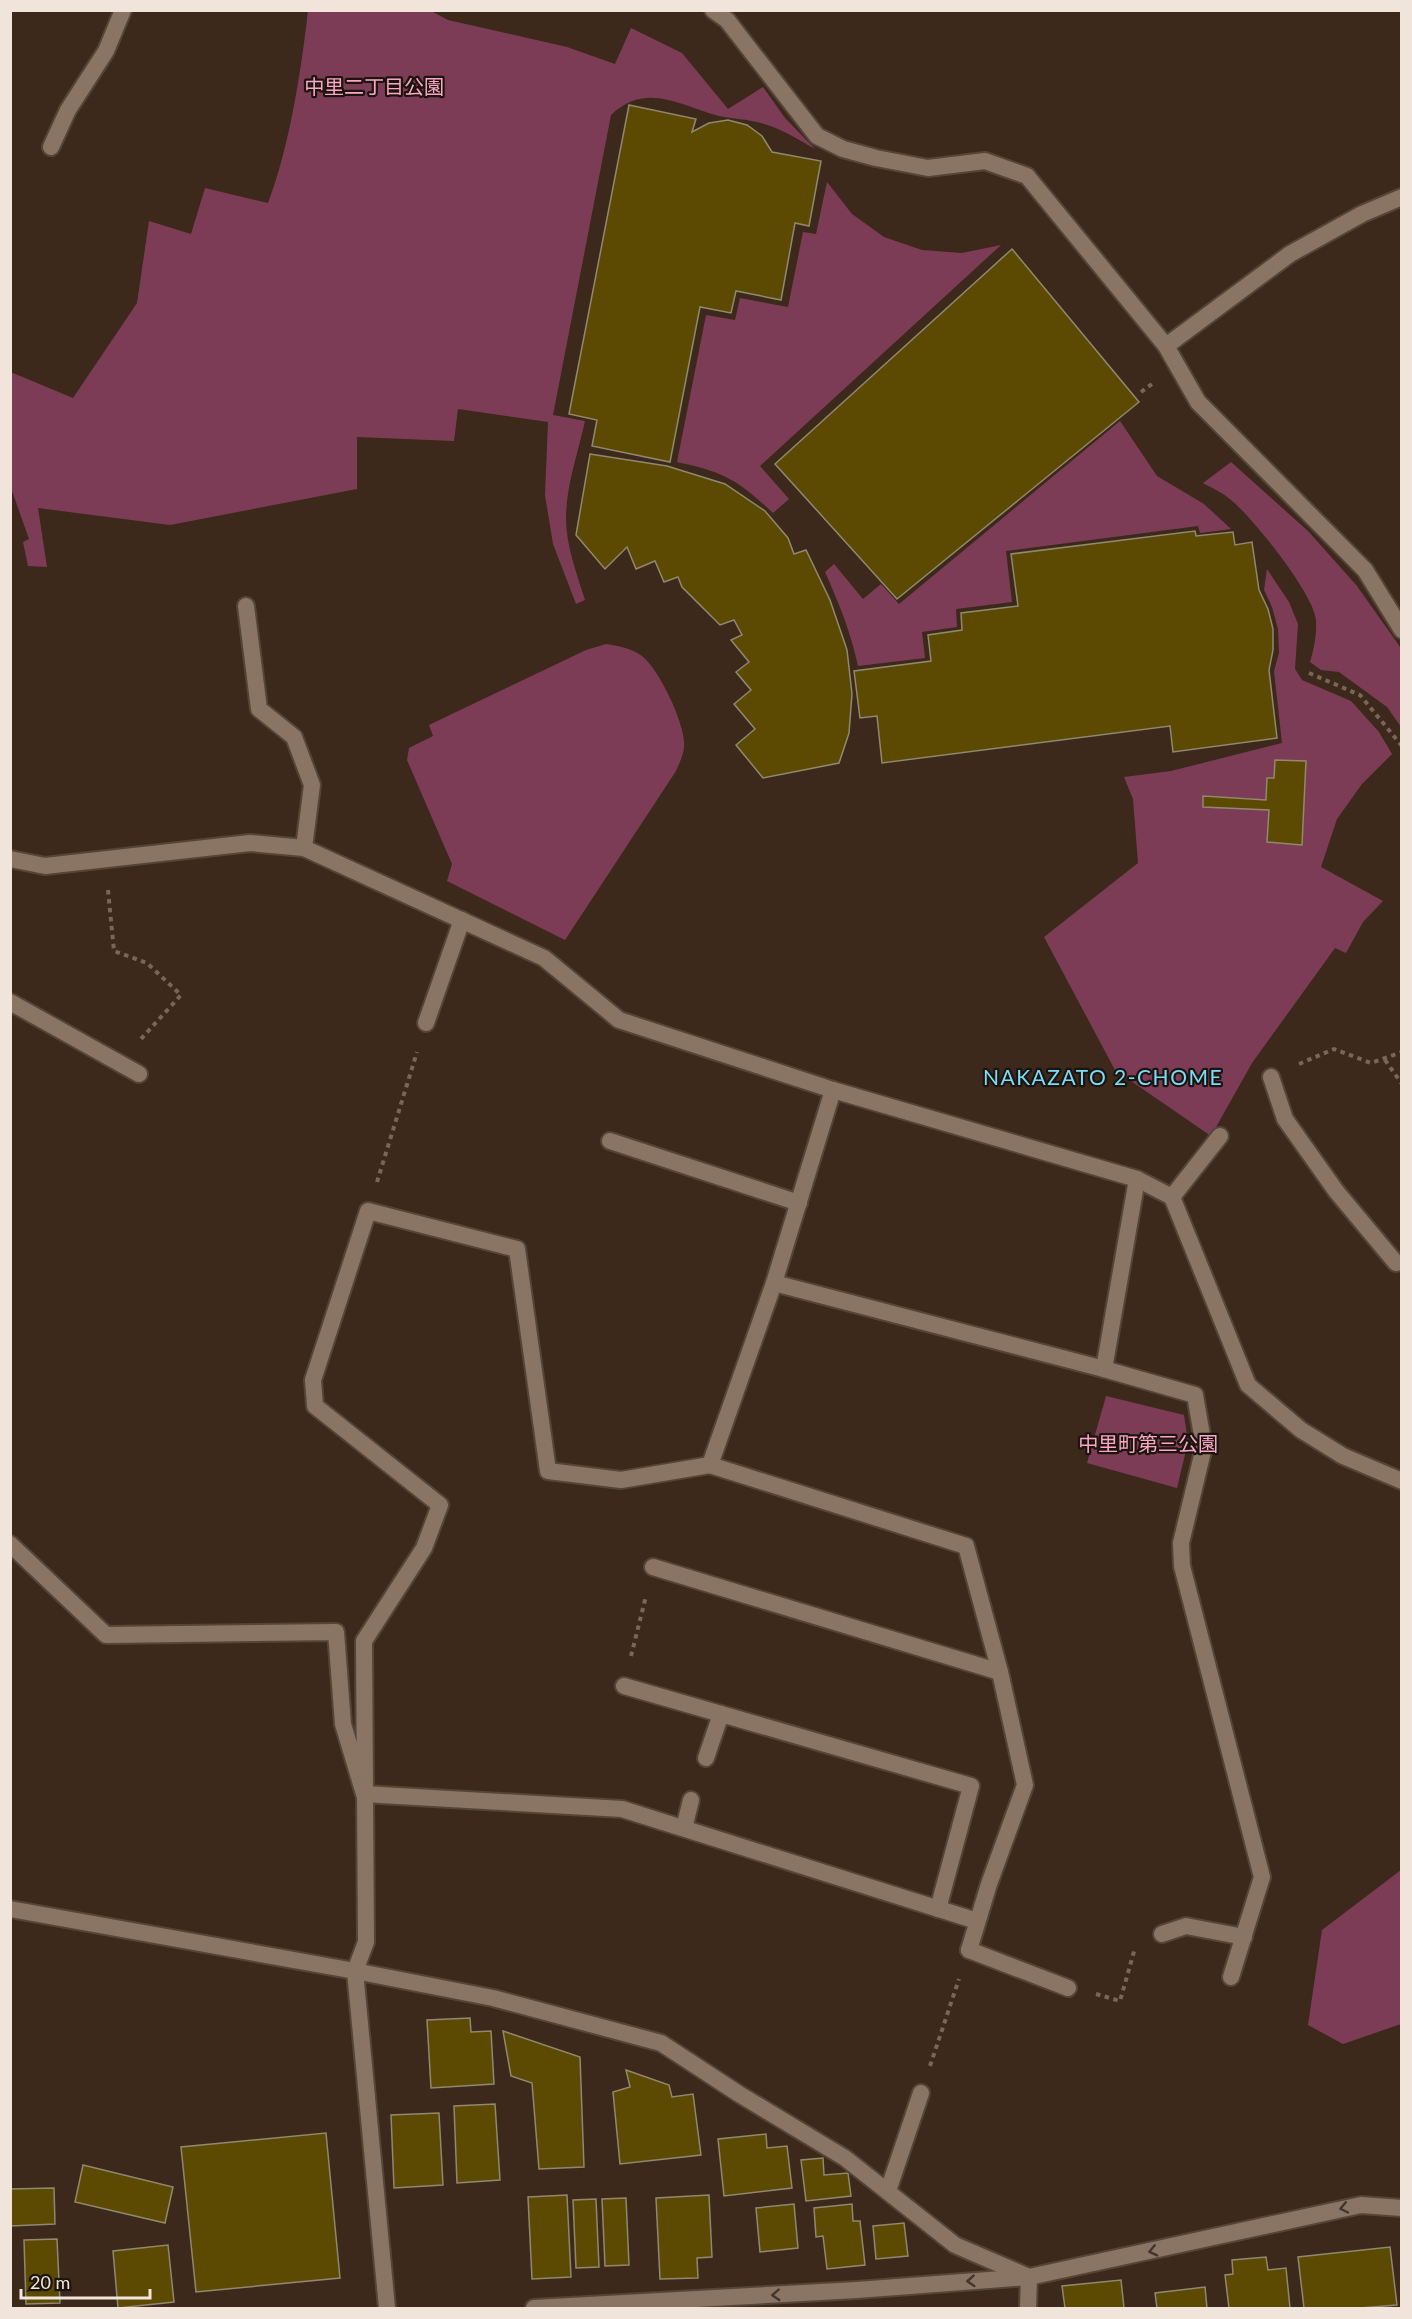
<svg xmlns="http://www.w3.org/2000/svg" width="1412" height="2319" font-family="Lato,'Noto Sans JP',sans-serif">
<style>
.green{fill:#7d3c56}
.building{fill:#5c4a03;stroke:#90886f;stroke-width:1.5}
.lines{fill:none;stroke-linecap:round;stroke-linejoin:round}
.service-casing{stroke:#544538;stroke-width:20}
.pedestrian-casing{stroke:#544538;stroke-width:20}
.minor-casing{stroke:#544538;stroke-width:20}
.path{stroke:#776659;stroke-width:4;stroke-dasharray:4.5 4.5;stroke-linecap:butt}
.service{stroke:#8a7564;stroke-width:16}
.pedestrian{stroke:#8a7564;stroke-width:16}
.minor{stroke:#8a7564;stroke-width:16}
.oneway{stroke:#42362c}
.labels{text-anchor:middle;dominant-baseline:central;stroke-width:4.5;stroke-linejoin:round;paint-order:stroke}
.park-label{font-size:20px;fill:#fba6c6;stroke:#1c140e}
.neighbourhood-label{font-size:21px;letter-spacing:1.5px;fill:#7bdbf9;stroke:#1c140e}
</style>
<rect width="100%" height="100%" fill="#3c291b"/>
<g class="green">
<path d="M308,11H431L448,20L567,47L615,64L631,28L682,53L728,109L763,87L785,118L815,149C797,139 780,128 761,123C747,119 733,119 719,116C681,106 646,81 611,115L553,415L585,421C578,453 566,486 566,518C566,546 577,574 585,600L576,604L553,544L545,495L548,422L458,409L454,441L357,437V489L170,525L38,508L47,567L28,566L23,542L29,539L11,488V374L13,373L73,398L137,303L149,221L191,234L205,188L268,203C290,145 301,71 308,11Z"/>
<path d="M827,182L852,214L884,237L922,250L962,253L1001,245L760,466L789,499L773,513C738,480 724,472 677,462L706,315L735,320L740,298L788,307L803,232L816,234Z"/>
<path d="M1120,421L1157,476L1204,504L1231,529L1200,533L1198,526L1006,551L1012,602L956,609L957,627L922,632L925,658L858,666C851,633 839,603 825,572L834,564L863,599L881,584L899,604Z"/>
<path d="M1231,462L1308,531L1357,586L1398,644L1402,650L1401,727L1387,707L1339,672L1321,670L1310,662C1314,649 1317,634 1316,620C1314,594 1253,518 1231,500C1223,493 1212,488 1203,483Z"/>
<polygon points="1267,569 1289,602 1298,624 1295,669 1302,680 1351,701 1379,732 1392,754 1362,784 1337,819 1321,867 1383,901 1363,922 1346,953 1335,948 1252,1063 1211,1136 1115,1070 1044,937 1138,863 1133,799 1124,777 1171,771 1282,743 1274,671 1279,653 1278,629 1272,607 1264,590"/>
<path d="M606,644C618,646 631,648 642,656C659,669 687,727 684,748C683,756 679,764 676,771L565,940L447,881L452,864L407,760L409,748L433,736L429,725L586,650Z"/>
<polygon points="1106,1396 1184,1415 1188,1442 1177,1488 1087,1463"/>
<polygon points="1401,1870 1401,2024 1343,2044 1308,2025 1322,1930"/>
</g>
<g class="building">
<polygon points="629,105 696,119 692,132 709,123 728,120 747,125 762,136 772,152 821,161 809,226 795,223 781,300 736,291 731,313 700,307 670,462 592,446 597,420 569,414"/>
<polygon points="1012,249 1139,402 897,599 775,464"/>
<polygon points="590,454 667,466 725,484 765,511 788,538 794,554 806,550 830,600 847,650 852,694 849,733 839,763 763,778 736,745 755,729 734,704 751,690 736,672 749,662 731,640 742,635 734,620 720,625 682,587 678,577 664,582 655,561 636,569 627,547 605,569 576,535"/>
<polygon points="1195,531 1196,536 1233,532 1235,545 1252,542 1259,590 1268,609 1273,629 1273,650 1269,670 1277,738 1173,752 1170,726 882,763 877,716 860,718 854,671 931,661 928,635 962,630 961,613 1018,606 1011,554"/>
<polygon points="1275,760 1306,761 1302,845 1267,842 1269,810 1203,807 1203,796 1266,800 1267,778 1274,778"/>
<polygon points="470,2018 471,2032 491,2031 494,2084 431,2088 427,2020"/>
<polygon points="503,2031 580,2057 584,2167 539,2169 532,2083 511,2076"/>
<polygon points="626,2070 669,2085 672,2097 693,2094 701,2155 620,2164 613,2092 630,2087"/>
<polygon points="495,2104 500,2180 457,2183 454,2106"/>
<polygon points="439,2113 443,2185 394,2188 391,2115"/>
<polygon points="326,2133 340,2278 196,2292 181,2147"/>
<polygon points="766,2134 767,2148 787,2146 792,2188 724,2196 718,2139"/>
<polygon points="823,2158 824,2175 848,2173 851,2196 806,2201 801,2160"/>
<polygon points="83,2165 173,2187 165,2223 75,2202"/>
<polygon points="54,2188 55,2224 10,2226 10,2189"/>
<polygon points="567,2195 571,2277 532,2279 528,2197"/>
<polygon points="709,2195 712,2257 697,2258 698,2278 660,2279 656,2198"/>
<polygon points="626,2198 629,2265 605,2266 602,2199"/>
<polygon points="596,2199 599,2267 576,2268 573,2200"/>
<polygon points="794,2204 798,2248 760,2252 756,2208"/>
<polygon points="852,2204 853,2221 860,2221 865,2265 827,2269 823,2236 816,2237 814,2208"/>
<polygon points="904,2223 908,2256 876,2259 873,2226"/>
<polygon points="57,2239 60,2303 26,2304 24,2240"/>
<polygon points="168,2245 174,2302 118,2308 113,2251"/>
<polygon points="1390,2247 1397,2305 1360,2308 1304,2308 1298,2257"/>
<polygon points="1266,2257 1268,2270 1286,2268 1290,2308 1229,2308 1225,2275 1233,2274 1232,2260"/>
<polygon points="1121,2280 1124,2308 1065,2308 1062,2286"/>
<polygon points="1205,2287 1207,2308 1157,2308 1155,2293"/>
</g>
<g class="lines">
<g class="service-casing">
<g id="service">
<polyline points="51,147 68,110 106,51 123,10"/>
<polyline points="1162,1934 1186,1926 1244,1937"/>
<polyline points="969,1950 1068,1988"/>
</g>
</g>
<g class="pedestrian-casing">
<polyline id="pedestrian" points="1271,1077 1285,1119 1336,1191 1396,1263"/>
</g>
<g class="minor-casing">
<g id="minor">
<polyline points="713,10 727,20 817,136 843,149 876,158 928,168 985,161 1027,176 1166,346 1198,402 1365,570 1402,630"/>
<polyline points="1166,346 1290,254 1362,214 1402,197"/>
<polyline points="246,606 259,709 294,737 312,785 304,848"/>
<polyline points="10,859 45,866 250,843 304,848 544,958 619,1020 833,1090 774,1283 710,1465 966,1546 1000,1672 1025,1785 989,1884 969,1950"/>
<polyline points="10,1002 139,1074"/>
<polyline points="426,1023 462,920"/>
<polyline points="833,1090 1137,1179 1172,1197 1248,1385 1301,1430 1343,1456 1402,1481"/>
<polyline points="610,1141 799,1203"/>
<polyline points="1172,1197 1220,1136"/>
<polyline points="774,1283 1104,1369 1195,1395 1204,1447 1181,1543 1182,1566 1262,1877 1231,1977"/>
<polyline points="1104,1369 1137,1179"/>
<polyline points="10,1544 106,1635 336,1632 343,1724 364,1794 622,1809 977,1921"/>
<polyline points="653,1567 1000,1672"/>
<polyline points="624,1686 971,1786 938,1909"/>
<polyline points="706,1758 721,1714"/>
<polyline points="684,1828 691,1800"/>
<polyline points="10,1909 355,1971 493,1998 661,2043 739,2094 845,2158 955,2245 1029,2277"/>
<polyline points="888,2191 921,2093"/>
<polyline points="387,2308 355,1971 366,1942 364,1641 424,1548 440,1505 315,1406 313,1380 368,1211 517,1249 548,1471 621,1480 710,1465"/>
<polyline points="534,2308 857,2290 1029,2277 1361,2205 1402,2208"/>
<polyline points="1028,2308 1029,2277"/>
</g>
</g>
<g class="path">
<polyline points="1141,392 1152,384"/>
<polyline points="1309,673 1360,695 1402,746"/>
<polyline points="108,890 114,951 147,963 181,995 141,1039"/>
<polyline points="1385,1060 1402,1084"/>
<polyline points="1299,1064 1334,1049 1371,1063 1402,1052"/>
<polyline points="377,1182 417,1052"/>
<polyline points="631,1656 646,1596"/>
<polyline points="1096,1994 1120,2001 1135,1948"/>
<polyline points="930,2066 959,1979"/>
</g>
<use href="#service" class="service"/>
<use href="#pedestrian" class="pedestrian"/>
<use href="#minor" class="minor"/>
</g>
<defs><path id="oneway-chevron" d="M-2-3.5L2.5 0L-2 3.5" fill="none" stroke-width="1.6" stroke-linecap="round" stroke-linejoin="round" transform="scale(1.5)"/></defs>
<g class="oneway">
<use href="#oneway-chevron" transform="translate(1344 2208) rotate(168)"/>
<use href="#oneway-chevron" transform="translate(1153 2251) rotate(167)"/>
<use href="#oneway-chevron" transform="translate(971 2281) rotate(176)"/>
<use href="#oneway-chevron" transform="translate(776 2295) rotate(177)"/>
</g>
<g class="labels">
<g class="park-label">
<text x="374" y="86">中里二丁目公園</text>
<text x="1148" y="1443">中里町第三公園</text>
</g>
<g class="neighbourhood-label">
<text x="1103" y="1076">NAKAZATO 2-CHOME</text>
</g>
</g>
<rect width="1412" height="2319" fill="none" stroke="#f1e5db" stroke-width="24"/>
<path d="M21 2289v9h129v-9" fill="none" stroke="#f1e5db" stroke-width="3"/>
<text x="30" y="2289" font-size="18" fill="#f1e5db" stroke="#1c140e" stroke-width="4.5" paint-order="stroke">20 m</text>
</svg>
